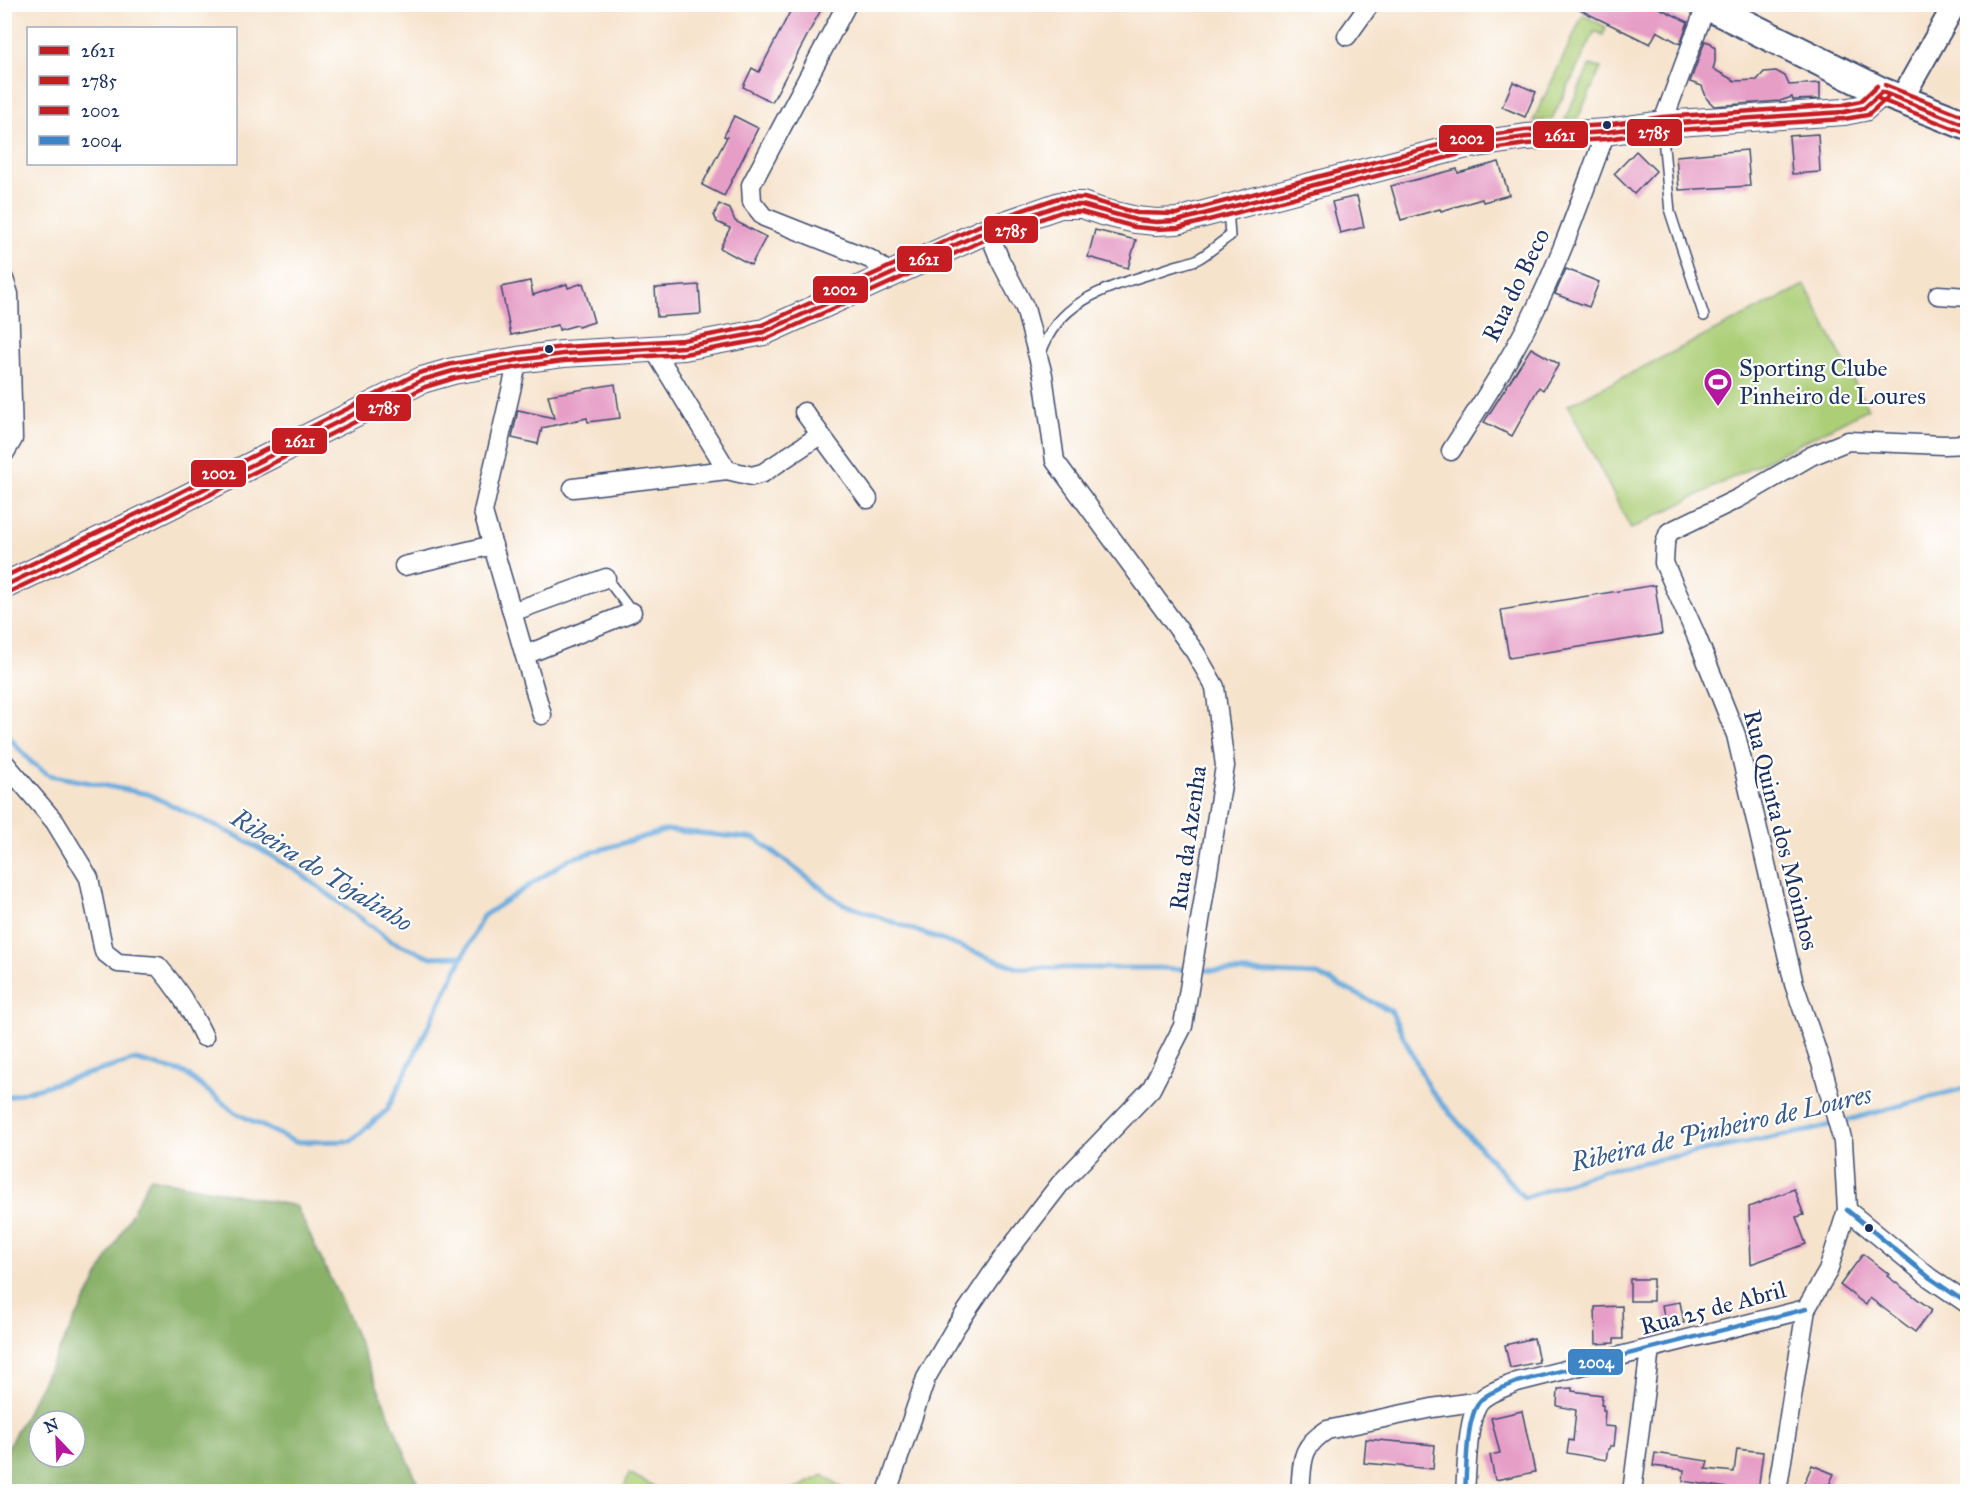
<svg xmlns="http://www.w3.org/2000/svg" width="1972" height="1496" font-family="'IM FELL Great Primer',serif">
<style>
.green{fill:#acce76;stroke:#647e6a;stroke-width:1.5}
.forest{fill:#89b167;stroke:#527062;stroke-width:1.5;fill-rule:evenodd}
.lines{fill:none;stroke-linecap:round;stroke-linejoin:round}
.stream{stroke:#69abdd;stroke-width:5}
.building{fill:#e69dc6}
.service-casing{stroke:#3c4a6e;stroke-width:12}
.minor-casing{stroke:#3c4a6e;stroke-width:21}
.tertiary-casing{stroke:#3c4a6e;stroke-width:26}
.secondary-casing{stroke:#3c4a6e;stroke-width:28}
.primary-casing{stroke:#3c4a6e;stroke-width:32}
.service{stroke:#fff;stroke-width:9}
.minor{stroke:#fff;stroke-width:18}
.tertiary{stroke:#fff;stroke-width:22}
.secondary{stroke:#fff;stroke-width:26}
.primary{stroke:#fff;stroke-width:28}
.bus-1-casing{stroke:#fff;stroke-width:9}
.bus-2-casing{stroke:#fff;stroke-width:9}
.bus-3-casing{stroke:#fff;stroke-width:9}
.bus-4-casing{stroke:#fff;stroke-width:9}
.bus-1{stroke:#c61d23;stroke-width:4.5}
.bus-2{stroke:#c61d23;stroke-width:4.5}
.bus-3{stroke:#c61d23;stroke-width:4.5}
.bus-4{stroke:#3d85c6;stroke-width:4.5}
.bus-dot{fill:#1b2f5e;stroke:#fff;stroke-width:2}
.labels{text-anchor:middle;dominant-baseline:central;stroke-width:4.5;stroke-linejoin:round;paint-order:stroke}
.street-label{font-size:24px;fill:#1b2f5e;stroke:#fff}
.poi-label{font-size:24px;fill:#1b2f5e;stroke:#fff;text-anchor:start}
.water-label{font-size:26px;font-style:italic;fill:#365a8a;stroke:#fff}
.line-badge{stroke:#fff;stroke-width:2}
.badge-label{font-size:16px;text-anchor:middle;font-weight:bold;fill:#fff}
</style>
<rect width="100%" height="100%" fill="#fff"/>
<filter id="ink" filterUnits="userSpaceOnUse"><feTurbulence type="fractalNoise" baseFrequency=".0167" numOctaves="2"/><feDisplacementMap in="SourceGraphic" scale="12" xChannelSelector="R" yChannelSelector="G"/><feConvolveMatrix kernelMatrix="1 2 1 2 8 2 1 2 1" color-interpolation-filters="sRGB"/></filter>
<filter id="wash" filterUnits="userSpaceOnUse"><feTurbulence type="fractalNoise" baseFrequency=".008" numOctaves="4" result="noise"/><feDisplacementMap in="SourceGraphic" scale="24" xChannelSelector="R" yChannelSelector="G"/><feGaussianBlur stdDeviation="1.35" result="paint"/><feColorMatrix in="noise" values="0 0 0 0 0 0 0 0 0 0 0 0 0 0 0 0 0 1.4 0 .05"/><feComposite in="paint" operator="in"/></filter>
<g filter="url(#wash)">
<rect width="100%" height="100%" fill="#f6e3cc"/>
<g class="green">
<polygon points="1583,15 1606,27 1603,35 1595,31 1552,119 1533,121"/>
<polygon points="1590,65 1601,68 1578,118 1565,119"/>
<polygon points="1805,285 1868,409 1631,529 1568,405"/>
<polygon points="629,1473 662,1491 623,1491"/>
<polygon points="823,1475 846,1491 792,1491"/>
</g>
<path class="forest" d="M150,1178L296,1206L344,1307L421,1491H5V1453ZM39,1421H75V1457H39Z"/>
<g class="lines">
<g class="stream">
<polyline points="4,732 31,762 49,775 148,794 241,838 300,873 391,941 431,957 463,956"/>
<polyline points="4,1098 136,1060 185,1073 236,1113 295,1142 351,1141 387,1110 483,916 569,859 667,830 756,839 841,903 1018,968 1158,968 1318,975 1391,1011 1430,1090 1524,1198 1603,1170 1812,1130 1968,1087"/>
</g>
</g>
<g id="blocks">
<g class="building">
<polygon points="794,4 824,4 772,102 743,87 752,68 759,72"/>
<polygon points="1568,4 1651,4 1688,22 1680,44 1657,31 1650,44"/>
<polygon points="1705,41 1711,43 1715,48 1715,62 1713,69 1735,81 1757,80 1764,72 1776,71 1785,76 1789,85 1820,83 1820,99 1793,100 1792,97 1780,101 1714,106 1707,99 1702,86 1690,82"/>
<polygon points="1513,82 1536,92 1525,117 1502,107"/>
<polygon points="734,116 758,128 724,196 702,185 727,137 724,136"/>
<polygon points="1818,134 1820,172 1792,174 1789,136"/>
<polygon points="1747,150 1750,186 1679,190 1676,156"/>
<polygon points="1636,151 1656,171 1634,194 1614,174"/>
<polygon points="1499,162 1509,195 1483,202 1482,199 1441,211 1440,209 1401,220 1391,186 1457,169 1458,173"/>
<polygon points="1357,196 1364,227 1340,233 1332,202"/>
<polygon points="719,204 730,209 735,221 766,237 751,265 720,248 730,228 717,222 714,215"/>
<polygon points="1095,230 1136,240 1128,268 1088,257"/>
<polygon points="1566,269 1599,282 1589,307 1555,294"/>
<polygon points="530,281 533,295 567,284 568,288 583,283 594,322 578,327 577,325 559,330 558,325 511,335 501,287"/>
<polygon points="699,285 701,314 657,317 655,288"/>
<polygon points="1531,348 1559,364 1543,390 1539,387 1512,436 1484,422"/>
<polygon points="615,384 620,418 588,422 587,418 542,428 538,444 512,438 518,410 554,418 548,395"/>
<polygon points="1655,585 1662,634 1509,658 1501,610"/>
<polygon points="1794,1189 1804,1215 1796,1217 1806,1244 1751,1264 1749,1207"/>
<polygon points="1863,1254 1889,1274 1887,1276 1932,1310 1915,1332 1870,1298 1866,1305 1840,1285"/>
<rect x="1630" y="1279" width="23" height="22"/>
<polygon points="1680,1302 1684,1323 1666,1327 1662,1305"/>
<polygon points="1622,1306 1623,1339 1614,1339 1614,1343 1596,1344 1595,1307"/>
<polygon points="1534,1338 1539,1362 1510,1368 1505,1345"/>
<polygon points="1572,1388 1572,1391 1602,1395 1601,1405 1603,1405 1603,1410 1605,1410 1604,1426 1616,1427 1614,1446 1610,1446 1609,1449 1608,1449 1606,1460 1567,1453 1569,1440 1573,1441 1576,1410 1557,1406 1558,1389"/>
<polygon points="1522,1411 1535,1472 1495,1480 1490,1455 1500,1453 1491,1418"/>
<polygon points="1366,1439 1435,1445 1433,1469 1364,1463"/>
<polygon points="1737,1449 1763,1452 1758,1491 1727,1491 1728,1488 1683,1481 1684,1470 1653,1466 1655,1453 1708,1461 1706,1469 1734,1472"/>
<polygon points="1812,1465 1834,1474 1826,1491 1810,1491 1802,1488"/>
</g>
</g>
</g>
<g filter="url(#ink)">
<use href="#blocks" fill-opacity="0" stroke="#3c4a6e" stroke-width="1.5"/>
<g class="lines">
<g class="service-casing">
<g id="service">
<polyline points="1662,126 1670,212 1704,316"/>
<path d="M1041,354C1058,296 1118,285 1169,268C1178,265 1188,263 1196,260C1208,254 1219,243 1230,236L1228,209"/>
<polyline points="606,578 632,612"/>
</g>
</g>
<g class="minor-casing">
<g id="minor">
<polyline points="847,4 751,185 752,202 764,217 870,259 891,274"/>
<polyline points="1347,36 1370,4"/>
<polyline points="1662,124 1706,6"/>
<polyline points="4,279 9,294 13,439 4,454"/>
<polyline points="1938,295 1968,297"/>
<polyline points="518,360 483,512 542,715"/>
<polyline points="804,412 868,499"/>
<path d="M1451,451C1481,404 1513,356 1537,306C1564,250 1584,190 1606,132"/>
<polyline points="727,470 752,476 763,473 820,435"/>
<polyline points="573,488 727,470 653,348"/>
<polyline points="404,566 493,545"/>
<polyline points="512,612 606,578"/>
<polyline points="525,655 632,612"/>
<path d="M4,762L55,822L89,878L104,952L118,963L158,966C177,988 192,1011 204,1037"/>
<polyline points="1847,1210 1930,1278 1968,1304"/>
<polyline points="887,1492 926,1378 955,1328 1002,1259 1060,1184 1151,1089 1183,1026 1225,766 1215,687 1195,652 1055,461 1043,375 1025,308 1000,260 988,230"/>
<path d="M1300,1492C1303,1461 1299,1448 1327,1430L1432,1408L1480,1401"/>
<path d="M1465,1492C1467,1469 1467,1419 1479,1402C1487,1392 1506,1387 1517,1382L1806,1309"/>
<polyline points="1632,1492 1650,1349"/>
<polyline points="1777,1492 1806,1309 1828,1271 1847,1210 1843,1142 1821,1063 1794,984 1736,735 1696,635 1664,563 1665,543 1669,532 1739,498 1811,456 1848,441 1944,445 1968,444"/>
</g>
</g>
<g class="tertiary-casing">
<polyline id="tertiary" points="1901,100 1955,4"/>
</g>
<g class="secondary-casing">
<polyline id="secondary" points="4,586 148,517 422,380 453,371 518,360 563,354 684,347 764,332 988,230 1060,205 1082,205 1102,212 1136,220 1156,222 1177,221 1463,146 1526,137 1606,132 1662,124 1844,112 1864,108 1882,92"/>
</g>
<g class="primary-casing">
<polyline id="primary" points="1704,4 1882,92 1968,126"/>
</g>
<use href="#service" class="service"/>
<use href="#minor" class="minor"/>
<use href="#tertiary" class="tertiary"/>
<use href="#secondary" class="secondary"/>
<use href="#primary" class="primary"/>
<g class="bus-1-casing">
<g id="bus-1">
<polyline points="1882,92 1968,126"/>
<polyline points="4,586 148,517 422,380 453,371 518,360 563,354 684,347 764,332 988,230 1060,205 1082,205 1136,220 1156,222 1177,221 1463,146 1526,137 1606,132 1662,124 1844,112 1864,108 1882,92"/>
</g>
</g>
<g class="bus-2-casing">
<g id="bus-2">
<polyline points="1879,99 1965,133"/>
<polyline points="7,593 151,524 425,387 455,378 519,367 564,361 684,354 766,339 991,237 1061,212 1081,212 1135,227 1156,229 1178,228 1464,153 1527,144 1606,139 1663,131 1844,119 1868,115 1887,98"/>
</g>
</g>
<g class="bus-3-casing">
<g id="bus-3">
<polyline points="1885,85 1968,118"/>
<polyline points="4,577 145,510 419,373 452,364 517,353 563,347 683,340 762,325 985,223 1058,198 1084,198 1137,213 1176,214 1462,139 1525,130 1605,125 1662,117 1843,105 1861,101 1877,86"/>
</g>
</g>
<g class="bus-4-casing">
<g id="bus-4">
<polyline points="1847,1210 1930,1278 1968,1304"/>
<path d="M1465,1492C1467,1469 1465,1414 1482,1399C1492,1390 1506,1387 1517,1382L1806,1309"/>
</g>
</g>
<use href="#bus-1" class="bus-1"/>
<use href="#bus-2" class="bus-2"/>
<use href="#bus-3" class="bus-3"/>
<use href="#bus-4" class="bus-4"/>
</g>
</g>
<defs>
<g id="stadium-pin" transform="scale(1.5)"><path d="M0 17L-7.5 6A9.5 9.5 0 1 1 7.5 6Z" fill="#b5179e" stroke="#fff"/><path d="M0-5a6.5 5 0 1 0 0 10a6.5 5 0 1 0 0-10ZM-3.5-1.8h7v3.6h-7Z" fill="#fff"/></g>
</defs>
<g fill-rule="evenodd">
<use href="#stadium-pin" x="1718" y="382"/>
</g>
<g class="bus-dot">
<circle cx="1607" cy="125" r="5"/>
<circle cx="549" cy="349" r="5"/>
<circle cx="1869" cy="1228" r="5"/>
</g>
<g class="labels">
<g class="street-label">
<text transform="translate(1516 285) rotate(-64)">Rua do Beco</text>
<text transform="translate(1781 830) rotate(76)">Rua Quinta dos Moinhos</text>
<text transform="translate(1188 838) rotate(-82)">Rua da Azenha</text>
<text transform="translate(1713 1308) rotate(-15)">Rua 25 de Abril</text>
</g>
<g class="poi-label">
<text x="1739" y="368">Sporting Clube<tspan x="1739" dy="28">Pinheiro de Loures</tspan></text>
</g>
<g class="water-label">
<text transform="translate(322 870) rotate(32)">Ribeira do Tojalinho</text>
<text transform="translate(1721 1128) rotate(-13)">Ribeira de Pinheiro de Loures</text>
</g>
</g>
<g class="line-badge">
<rect x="1626" y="118" width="57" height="29" rx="6" fill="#c61d23"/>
<rect x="1532" y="120" width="57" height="29" rx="6" fill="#c61d23"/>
<rect x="1438" y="124" width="57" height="29" rx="6" fill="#c61d23"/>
<rect x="983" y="215" width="56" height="29" rx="6" fill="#c61d23"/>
<rect x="896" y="245" width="57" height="28" rx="6" fill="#c61d23"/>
<rect x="812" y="275" width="57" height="29" rx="6" fill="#c61d23"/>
<rect x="355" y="393" width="57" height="29" rx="6" fill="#c61d23"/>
<rect x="271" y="427" width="57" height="28" rx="6" fill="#c61d23"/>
<rect x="190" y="459" width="57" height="29" rx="6" fill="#c61d23"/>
<rect x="1567" y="1348" width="57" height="28" rx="6" fill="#3d85c6"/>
</g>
<g class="badge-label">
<text x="1654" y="138">2785</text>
<text x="1560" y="141">2621</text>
<text x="1467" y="144">2002</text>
<text x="1011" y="236">2785</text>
<text x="924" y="265">2621</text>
<text x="840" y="295">2002</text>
<text x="384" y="413">2785</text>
<text x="300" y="447">2621</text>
<text x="219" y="479">2002</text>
<text x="1596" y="1368">2004</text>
</g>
<rect width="1972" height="1496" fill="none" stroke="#fff" stroke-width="24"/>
<rect x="27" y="27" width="210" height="138" fill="#ffffff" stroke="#a4acbf" stroke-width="1.5"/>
<rect x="39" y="46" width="30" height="9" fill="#c61d23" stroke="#a4acbf" stroke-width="1.5"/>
<text x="81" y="57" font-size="18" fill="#1b2f5e">2621</text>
<rect x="39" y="76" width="30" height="9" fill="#c61d23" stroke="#a4acbf" stroke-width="1.5"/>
<text x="81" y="87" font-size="18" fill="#1b2f5e">2785</text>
<rect x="39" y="106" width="30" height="9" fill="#c61d23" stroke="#a4acbf" stroke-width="1.5"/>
<text x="81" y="117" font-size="18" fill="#1b2f5e">2002</text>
<rect x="39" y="136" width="30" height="9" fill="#3d85c6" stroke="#a4acbf" stroke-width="1.5"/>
<text x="81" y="147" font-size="18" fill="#1b2f5e">2004</text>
<g transform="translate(57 1439) rotate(337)"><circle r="28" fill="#ffffff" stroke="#a4acbf" stroke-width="1.5"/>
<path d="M0-4.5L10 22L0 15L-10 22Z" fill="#b5179e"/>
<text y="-9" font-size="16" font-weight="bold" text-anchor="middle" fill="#1b2f5e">N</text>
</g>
</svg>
